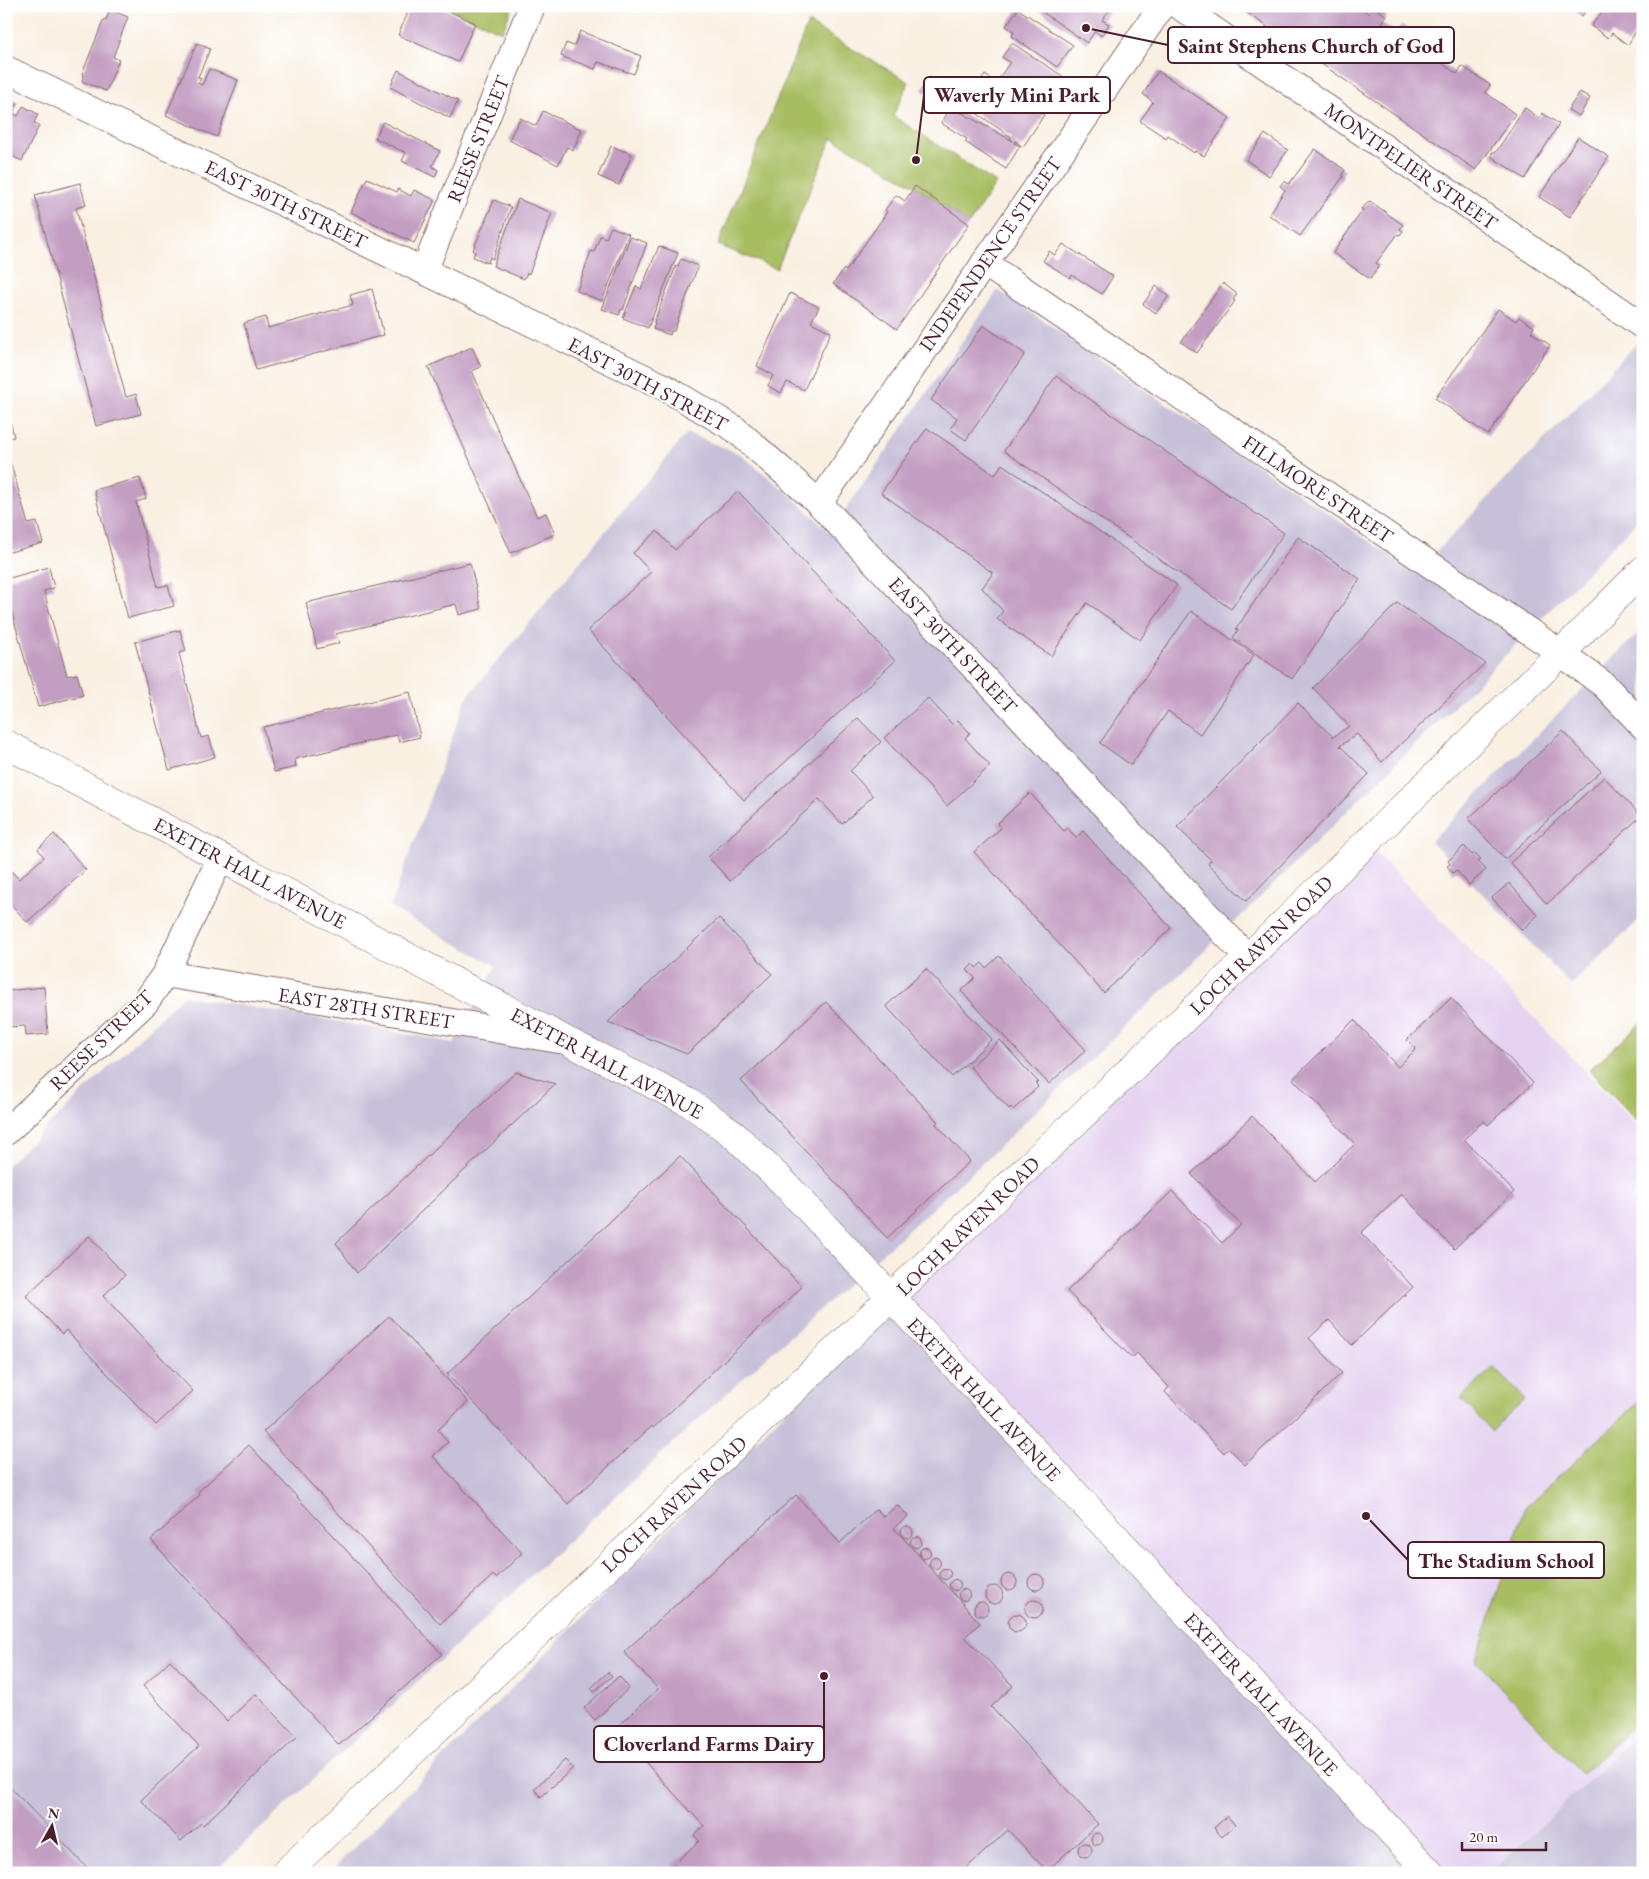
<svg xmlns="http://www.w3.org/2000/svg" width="1649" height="1879" font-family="'EB Garamond',serif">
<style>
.built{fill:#e5d3f1}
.industrial{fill:#c7c0d9}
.green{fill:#a7bd61;stroke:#786e46}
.building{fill:#c39ec3}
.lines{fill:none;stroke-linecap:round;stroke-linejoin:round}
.minor-casing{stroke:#87686b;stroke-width:28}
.tertiary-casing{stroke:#87686b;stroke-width:29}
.secondary-casing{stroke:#87686b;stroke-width:29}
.minor{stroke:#fff;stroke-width:26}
.tertiary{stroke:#fff;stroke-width:28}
.secondary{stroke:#fff;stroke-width:28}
.labels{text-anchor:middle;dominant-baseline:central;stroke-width:4;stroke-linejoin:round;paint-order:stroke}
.street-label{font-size:20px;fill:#4a1f2b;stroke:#fff}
.leader{fill:none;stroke:#4a1f2b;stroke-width:2}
.callout-dot{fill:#4a1f2b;stroke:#fff;stroke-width:2}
.callout{fill:#fff;stroke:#4a1f2b;stroke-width:2}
.callout-label{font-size:21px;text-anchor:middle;font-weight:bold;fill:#4a1f2b}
</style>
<rect width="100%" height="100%" fill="#fff"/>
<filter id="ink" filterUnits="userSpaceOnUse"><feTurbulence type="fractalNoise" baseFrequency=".02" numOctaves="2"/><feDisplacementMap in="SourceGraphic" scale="10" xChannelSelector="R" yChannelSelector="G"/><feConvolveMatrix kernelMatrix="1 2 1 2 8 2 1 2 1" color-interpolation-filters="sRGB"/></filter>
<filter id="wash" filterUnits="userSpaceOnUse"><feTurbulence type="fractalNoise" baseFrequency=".0096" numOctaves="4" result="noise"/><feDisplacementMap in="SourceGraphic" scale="20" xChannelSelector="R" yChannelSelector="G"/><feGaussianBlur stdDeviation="1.12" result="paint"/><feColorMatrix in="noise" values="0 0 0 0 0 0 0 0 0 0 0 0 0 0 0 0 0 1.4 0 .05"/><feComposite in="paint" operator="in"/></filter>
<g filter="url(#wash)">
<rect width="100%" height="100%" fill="#f9f0e2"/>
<polygon class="built" points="1370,846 1643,1132 1643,1729 1490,1873 1422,1873 891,1304"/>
<g class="industrial">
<polygon points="998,290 1416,573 1643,337 1643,515 1487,674 1240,917 978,1167 706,1412 213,1873 6,1873 6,1166 183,996 347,1023 454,1043 496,966 390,907 466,699 687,433 740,454 790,495 830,532"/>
<polygon points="1643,628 1643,916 1571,985 1431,841"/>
<polygon points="891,1304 1422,1873 329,1873"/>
<polygon points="1643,1729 1643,1873 1490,1873"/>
</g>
<g class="green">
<polygon points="443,6 513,6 502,32"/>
<polygon points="808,23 909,82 893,116 996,183 969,224 915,186 832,138 777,269 718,245"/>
<polygon points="1643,1021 1643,1127 1589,1070"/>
<polygon points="1494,1367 1525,1399 1491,1431 1461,1398"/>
<polygon points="1643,1398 1643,1717 1582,1774 1476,1661 1524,1509"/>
</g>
<g id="blocks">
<g class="building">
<polygon points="411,6 438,6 475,23 458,62 398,35"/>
<polygon points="1040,6 1109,6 1111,8 1102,20 1109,24 1101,36 1095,31 1087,43 1038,9"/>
<polygon points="1237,6 1358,6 1369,14 1374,7 1387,16 1382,23 1397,33 1402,25 1417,36 1412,42 1457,74 1462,66 1490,85 1485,92 1515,114 1476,170"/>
<polygon points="1567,6 1589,6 1582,16"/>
<polygon points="1607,6 1643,6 1643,19 1628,45 1612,33 1608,38 1591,26"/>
<polygon points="1018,9 1073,45 1057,67 1012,36 1014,32 1006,26"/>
<polygon points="110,10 128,17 113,57 119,60 106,91 82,81 84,75 82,74 104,19 106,20"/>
<polygon points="580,31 641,56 634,74 598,62 595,69 561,56 566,43 574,46"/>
<polygon points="197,43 210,49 198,77 201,78 198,83 202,85 209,69 238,80 217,137 166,115"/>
<polygon points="1012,43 1067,79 1045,111 999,78 1010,62 1002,57"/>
<polygon points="398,70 458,101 450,118 390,87"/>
<polygon points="1158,71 1230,118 1204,156 1195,151 1194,153 1168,135 1166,138 1140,121 1153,102 1143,94"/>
<polygon points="985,75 1044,115 1023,147 1015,141 1014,143 1020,146 1006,169 965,142 967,139 941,123 951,107 1013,141 1010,139 1011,137 965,105"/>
<polygon points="930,77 952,91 943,104 922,90"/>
<polygon points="1580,92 1590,98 1579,116 1568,110"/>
<polygon points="6,98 18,103 13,113 18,116 23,106 38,114 34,123 39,126 22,161 6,153"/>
<polygon points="1525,108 1539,118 1542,113 1559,124 1525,179 1492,157 1492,152 1496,152"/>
<polygon points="543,111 582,130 573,150 567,147 558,165 509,140 520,118 536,126"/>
<polygon points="383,122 440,151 432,166 438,170 435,177 402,161 406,153 375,138"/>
<polygon points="1265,134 1288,150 1269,176 1246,160"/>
<polygon points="1578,137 1609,157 1570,217 1539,197"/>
<polygon points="611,146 632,154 619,185 598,176"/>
<polygon points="1315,149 1345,170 1342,175 1343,177 1300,236 1269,215 1285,190 1280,186 1284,181 1289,184"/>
<polygon points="367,178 397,192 398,189 411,196 414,190 435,200 414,243 351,212"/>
<polygon points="80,183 86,205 76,208 107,327 126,397 136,394 141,414 96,426 35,195"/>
<polygon points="915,186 969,224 897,329 833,284 844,269 846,271 887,212 885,210 896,195 905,201"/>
<polygon points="518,199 552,213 529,274 527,273 524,279 493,266"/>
<polygon points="494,200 511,207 493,259 490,257 488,263 473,257 475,252 473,250"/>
<polygon points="1370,201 1403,225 1400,229 1403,231 1400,235 1398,234 1376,263 1379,265 1370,279 1333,253 1363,210 1361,209"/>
<polygon points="611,227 629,234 602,301 577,291 591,251 594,252 600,236 606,238"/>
<polygon points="630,237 647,243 623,310 621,309 619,315 602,309"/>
<polygon points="1063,244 1113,276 1102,294 1072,275 1070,278 1043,261 1049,251 1055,255"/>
<polygon points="659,246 678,253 648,328 623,318 636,286 641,289"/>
<polygon points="681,259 698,266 674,331 671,331 670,335 653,329 655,323 654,322 676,266 678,266"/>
<polygon points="1223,283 1237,294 1233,300 1235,301 1197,353 1181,342"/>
<polygon points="1156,286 1169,296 1156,313 1143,304"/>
<polygon points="372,289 384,335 256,370 244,323 266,317 268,328 353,305 350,295"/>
<polygon points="790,293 819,307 811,322 831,332 804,390 787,382 781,393 768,386 773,375 757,366"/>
<polygon points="1498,309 1516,321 1519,317 1534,327 1531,332 1550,345 1488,435 1435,398"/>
<polygon points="983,325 1025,354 966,440 950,429 957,418 931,400"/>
<polygon points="472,347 481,367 472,371 493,419 537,517 546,513 555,534 511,553 428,367"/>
<polygon points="1056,376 1284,533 1231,609 1004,451"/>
<polygon points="6,416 9,416 14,437 6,439"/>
<polygon points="927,428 995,475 1002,464 1177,585 1140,640 1087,603 1051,656 997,619 1003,611 982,588 993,573 881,493"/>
<polygon points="6,447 28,524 37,522 43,543 6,553"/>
<polygon points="140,478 146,499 136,502 158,587 168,585 174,606 128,618 94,490"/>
<polygon points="738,491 895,661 744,800 588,630 651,572 633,553 657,531 675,550"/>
<polygon points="1298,537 1360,579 1292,679 1233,638 1238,630 1236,629"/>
<polygon points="470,563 481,609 459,615 456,604 351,630 336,634 339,643 317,649 306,603"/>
<polygon points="49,567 54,588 44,591 48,607 67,676 77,674 83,695 38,707 6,591 6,579"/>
<polygon points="1397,603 1485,663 1382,762 1357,734 1340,746 1369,774 1246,901 1208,864 1211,860 1177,827 1298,703 1333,737 1349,726 1313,688"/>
<polygon points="1191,611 1254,655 1200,734 1168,711 1131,765 1100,743"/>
<polygon points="180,630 186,651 179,653 201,738 209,736 215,757 169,770 135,642"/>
<polygon points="410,692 420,737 399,742 397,735 344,747 295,759 296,767 274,772 263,727"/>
<polygon points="928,698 953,725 958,720 970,733 965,738 990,766 947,806 884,738"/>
<polygon points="858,718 881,742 850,771 873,796 842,824 819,799 730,881 708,857"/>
<polygon points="1563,731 1601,771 1505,859 1468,819"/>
<polygon points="1604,777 1641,816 1547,904 1510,863"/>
<polygon points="1030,793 1064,831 1068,828 1076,838 1083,831 1171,928 1104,993 974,852 1001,828 997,824"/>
<polygon points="54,834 86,870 27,922 6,899 6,877 12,872 19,879 44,857 38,849"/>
<polygon points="1464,846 1472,855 1475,853 1481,859 1478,861 1486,870 1469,885 1456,870 1453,873 1447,866 1450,864 1448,861"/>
<polygon points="1509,883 1538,915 1522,930 1492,898"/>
<polygon points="719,918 772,974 687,1054 608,1022"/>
<polygon points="999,956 1086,1050 1049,1084 961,991 975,978 967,970 973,964 976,968 982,963 986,968"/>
<polygon points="926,969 992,1039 952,1077 886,1006"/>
<polygon points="44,987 48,1034 26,1036 25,1026 6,1027 6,991"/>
<polygon points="1451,998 1533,1083 1488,1125 1484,1121 1464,1139 1514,1192 1454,1249 1402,1194 1361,1233 1413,1287 1352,1345 1329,1320 1309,1338 1342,1373 1245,1465 1229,1448 1224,1453 1165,1392 1169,1387 1137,1353 1132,1358 1067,1291 1172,1191 1222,1243 1241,1225 1191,1174 1252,1116 1315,1182 1355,1144 1293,1079 1354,1020 1398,1067 1416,1049 1407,1040"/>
<polygon points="826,1002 938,1122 936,1124 970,1161 887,1238 741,1081"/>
<polygon points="1000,1040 1038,1082 1036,1084 1038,1087 1013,1110 1011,1107 1009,1109 970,1067"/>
<polygon points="516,1072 555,1084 357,1273 336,1243"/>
<polygon points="680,1156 802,1287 653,1428 652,1426 568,1504 447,1374"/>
<polygon points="89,1236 125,1275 103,1296 193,1391 156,1425 66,1330 62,1334 26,1296"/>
<polygon points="389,1316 468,1402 438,1430 448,1442 433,1456 522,1553 496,1578 493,1575 440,1624 263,1432"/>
<polygon points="249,1445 442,1654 339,1745 151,1540 200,1495 198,1492"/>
<polygon points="796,1495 840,1543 876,1509 884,1517 897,1505 908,1516 894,1528 980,1623 965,1637 1013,1686 991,1707 1098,1824 1047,1871 1008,1830 961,1873 664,1873 699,1841 694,1835 704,1826 620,1735 626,1731 620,1724 658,1689 624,1652"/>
<circle cx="907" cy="1532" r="6"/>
<circle cx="916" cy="1542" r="5.5"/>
<circle cx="925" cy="1553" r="5.5"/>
<circle cx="935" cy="1563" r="5.5"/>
<circle cx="945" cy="1574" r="5.5"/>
<circle cx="1009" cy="1582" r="8"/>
<circle cx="1036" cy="1582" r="8"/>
<circle cx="955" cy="1585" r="5.5"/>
<circle cx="994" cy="1595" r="9"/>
<circle cx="964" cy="1595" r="5.5"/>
<circle cx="1034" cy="1609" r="9"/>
<circle cx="981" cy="1609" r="7"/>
<circle cx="1017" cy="1623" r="9"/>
<polygon points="170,1660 227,1721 256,1694 297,1737 203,1825 201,1823 181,1841 141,1800 199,1746 143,1686"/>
<polygon points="608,1672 612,1676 594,1692 591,1688"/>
<polygon points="619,1676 629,1688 595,1720 584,1708"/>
<polygon points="565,1760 573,1768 541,1797 534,1789"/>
<polygon points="6,1783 92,1873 6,1873"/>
<polygon points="1227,1816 1235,1825 1222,1837 1214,1828"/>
<circle cx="1097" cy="1839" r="6"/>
<circle cx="1085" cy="1850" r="7"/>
</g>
</g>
</g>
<g filter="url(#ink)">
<use href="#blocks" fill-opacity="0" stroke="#87686b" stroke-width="1"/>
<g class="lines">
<g class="minor-casing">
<g id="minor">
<polyline points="1179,6 1643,326"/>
<polyline points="6,69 664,387 735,429 819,503 1248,958"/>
<polyline points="984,263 1561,653 1604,685 1643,726"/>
<polyline points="424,271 532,6"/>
<polyline points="819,503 1162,6"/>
<polyline points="165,974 559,1040"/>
<polyline points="6,1132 145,1003 165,974 221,857"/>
</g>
</g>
<g class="tertiary-casing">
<polyline id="tertiary" points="6,744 567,1041 688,1102 732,1133 784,1183 1430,1873"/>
</g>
<g class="secondary-casing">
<polyline id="secondary" points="285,1873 1248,958 1561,653 1643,570"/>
</g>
<use href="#minor" class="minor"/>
<use href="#tertiary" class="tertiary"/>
<use href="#secondary" class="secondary"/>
</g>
</g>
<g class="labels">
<g class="street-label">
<text transform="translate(478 139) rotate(-68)">REESE STREET</text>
<text transform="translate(1411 166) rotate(35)">MONTPELIER STREET</text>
<text transform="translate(286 204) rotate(26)">EAST 30TH STREET</text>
<text transform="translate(990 254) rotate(-55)">INDEPENDENCE STREET</text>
<text transform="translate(648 384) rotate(28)">EAST 30TH STREET</text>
<text transform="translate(1318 489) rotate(34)">FILLMORE STREET</text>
<text transform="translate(953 645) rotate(47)">EAST 30TH STREET</text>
<text transform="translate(250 873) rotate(28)">EXETER HALL AVENUE</text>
<text transform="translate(1261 945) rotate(-44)">LOCH RAVEN ROAD</text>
<text transform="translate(366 1008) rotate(9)">EAST 28TH STREET</text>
<text transform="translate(101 1040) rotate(-44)">REESE STREET</text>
<text transform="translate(607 1063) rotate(28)">EXETER HALL AVENUE</text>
<text transform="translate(968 1226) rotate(-44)">LOCH RAVEN ROAD</text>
<text transform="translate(984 1399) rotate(47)">EXETER HALL AVENUE</text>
<text transform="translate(674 1504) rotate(-43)">LOCH RAVEN ROAD</text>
<text transform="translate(1261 1694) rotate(47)">EXETER HALL AVENUE</text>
</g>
</g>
<path class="leader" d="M1086 28L1168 45M916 160L924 95M1366 1516L1408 1560M824 1676L824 1744"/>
<g class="callout-dot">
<circle cx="1086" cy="28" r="5"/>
<circle cx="916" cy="160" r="5"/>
<circle cx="1366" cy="1516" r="5"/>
<circle cx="824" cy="1676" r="5"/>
</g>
<g class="callout">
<rect x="1168" y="27" width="286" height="36" rx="5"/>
<rect x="924" y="77" width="186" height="36" rx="5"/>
<rect x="1408" y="1542" width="196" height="36" rx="5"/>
<rect x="594" y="1726" width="230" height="36" rx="5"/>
</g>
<g class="callout-label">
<text x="1311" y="53">Saint Stephens Church of God</text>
<text x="1017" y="102">Waverly Mini Park</text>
<text x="1506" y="1568">The Stadium School</text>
<text x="709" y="1751">Cloverland Farms Dairy</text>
</g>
<rect width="1649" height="1879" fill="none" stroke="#fff" stroke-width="25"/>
<g transform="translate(52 1826) rotate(8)" stroke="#ffffff" stroke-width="4" paint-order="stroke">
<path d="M0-4L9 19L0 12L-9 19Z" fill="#4a1f2b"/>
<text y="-8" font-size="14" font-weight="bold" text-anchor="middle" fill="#4a1f2b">N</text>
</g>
<path d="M1462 1842v8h84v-8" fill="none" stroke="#4a1f2b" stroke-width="2.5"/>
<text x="1469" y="1842" font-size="15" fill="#4a1f2b" stroke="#ffffff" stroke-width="4" paint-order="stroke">20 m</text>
</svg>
